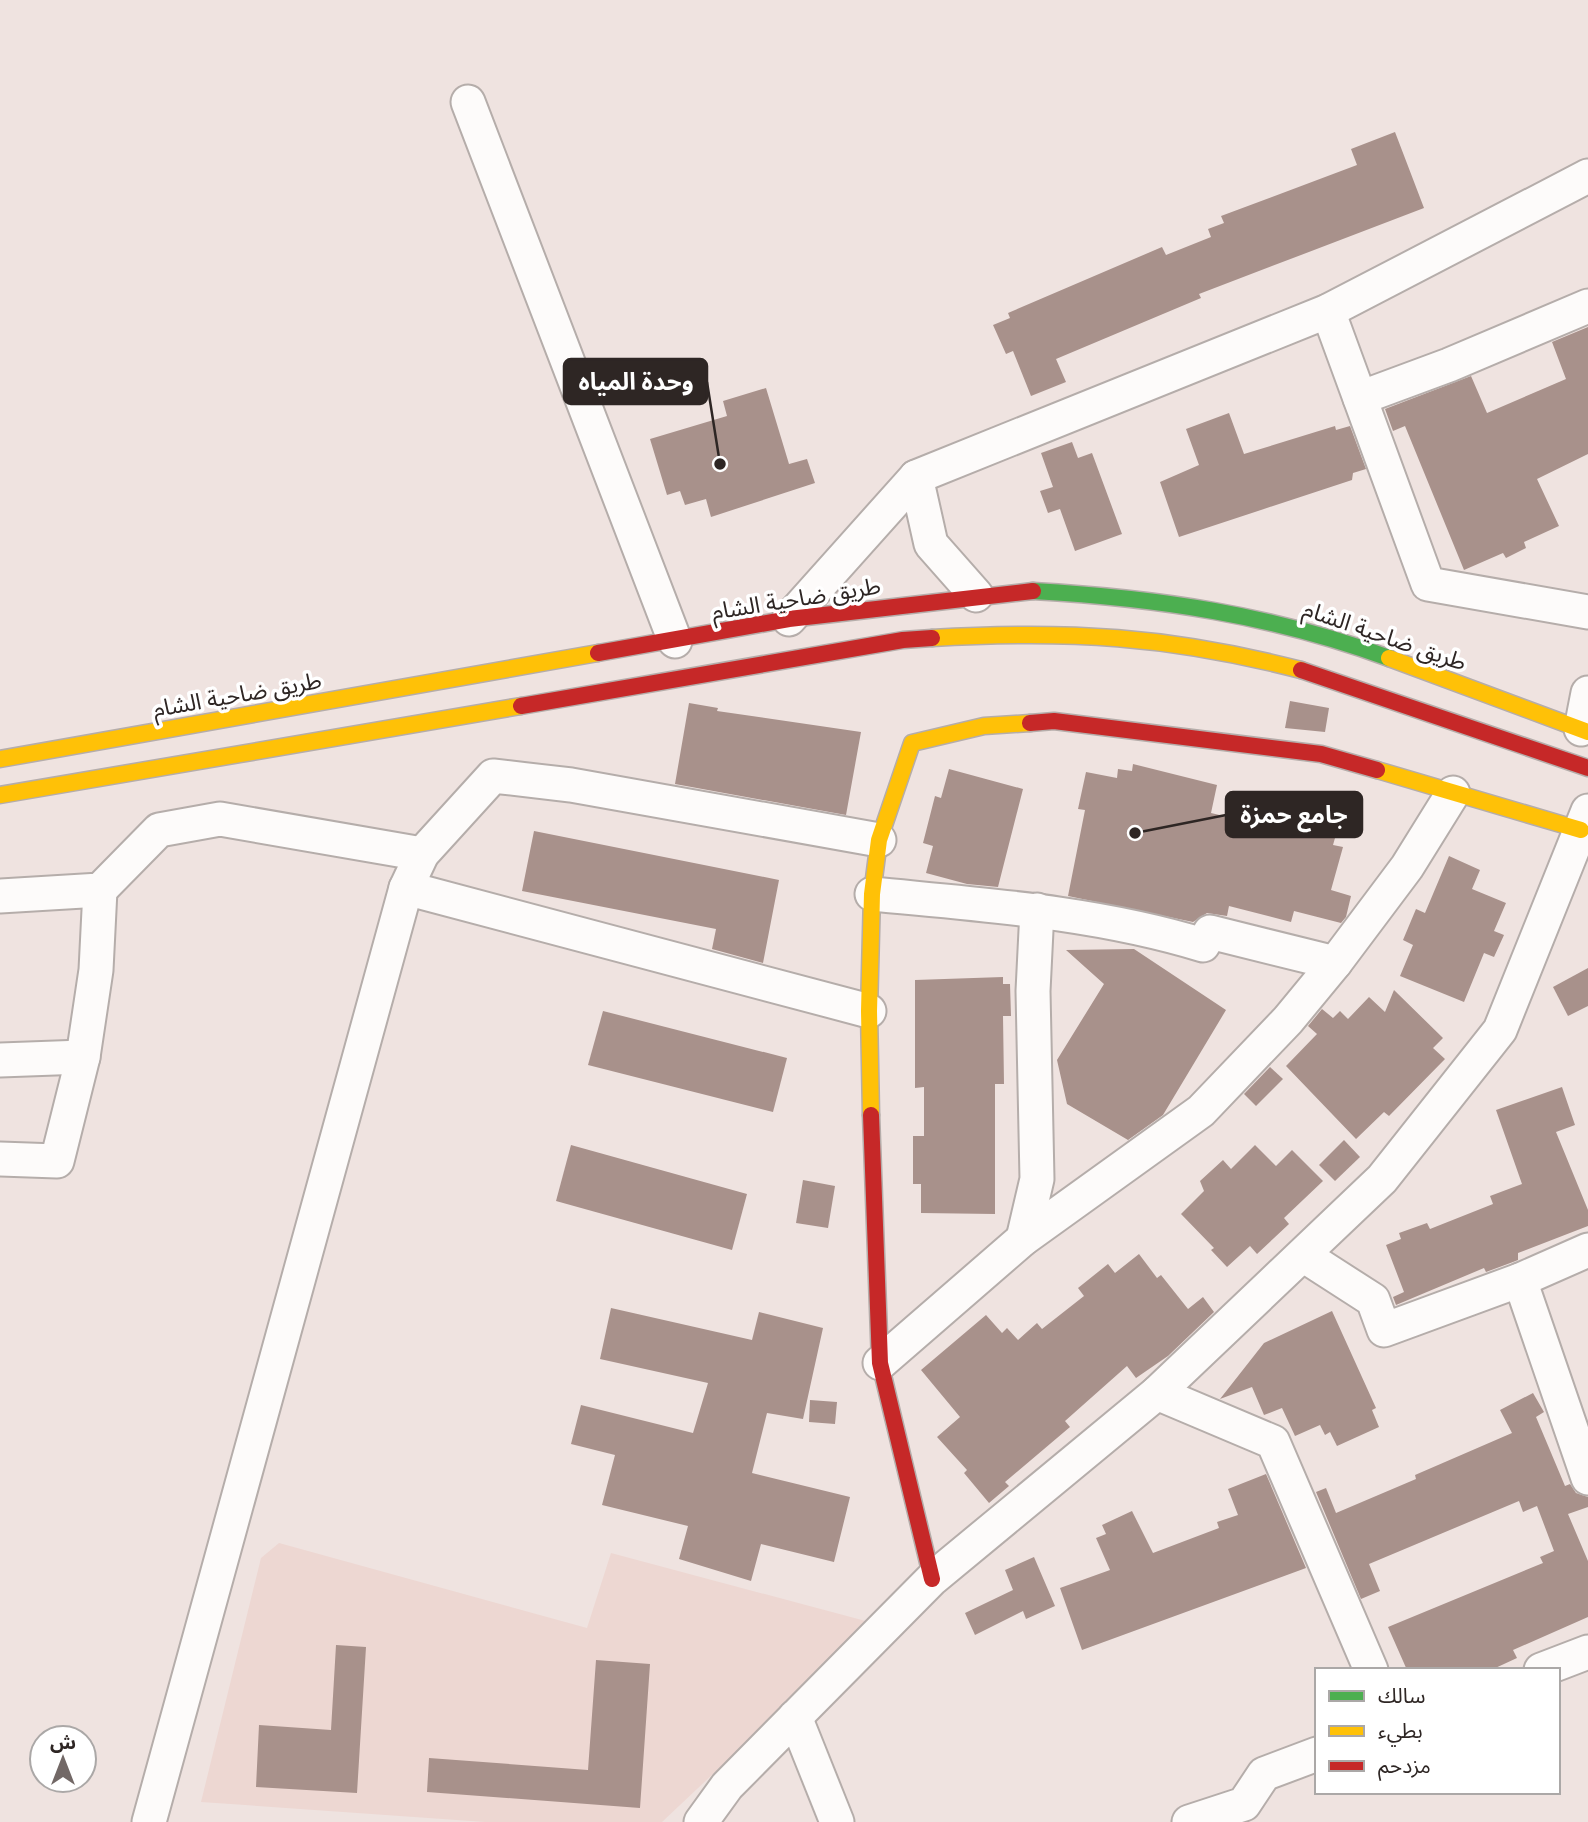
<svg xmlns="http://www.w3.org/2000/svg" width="1588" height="1822" font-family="Raleway,'Noto Sans Arabic',sans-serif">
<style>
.built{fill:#edd7d2}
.building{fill:#a8918b}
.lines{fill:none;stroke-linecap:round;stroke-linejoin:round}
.street-casing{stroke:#b5adaa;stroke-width:37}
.fast-casing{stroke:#b5adaa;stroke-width:19}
.slow-casing{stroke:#b5adaa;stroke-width:19}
.jam-casing{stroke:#b5adaa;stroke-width:19}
.street{stroke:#fdfbfa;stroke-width:33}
.fast{stroke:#4caf50;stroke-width:16}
.slow{stroke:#ffc107;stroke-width:16}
.jam{stroke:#c62828;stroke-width:16}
.labels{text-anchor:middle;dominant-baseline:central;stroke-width:7;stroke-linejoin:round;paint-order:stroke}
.street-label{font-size:23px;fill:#2e2624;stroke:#fff}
.leader{fill:none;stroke:#2e2624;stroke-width:2.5}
.callout-dot{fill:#2e2624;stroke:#fff;stroke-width:2.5}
.callout{fill:#2e2624;stroke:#2e2624;stroke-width:2.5}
.callout-label{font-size:24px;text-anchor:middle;font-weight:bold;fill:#fff}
</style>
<rect width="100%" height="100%" fill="#efe3e0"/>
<polygon class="built" points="279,1543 587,1628 611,1553 873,1623 662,1822 485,1822 201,1802 261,1558"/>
<g class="building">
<polygon points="1395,132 1424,208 1199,294 1201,298 1056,359 1066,382 1031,396 1013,351 1006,354 993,325 1010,318 1008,313 1162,247 1166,255 1211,237 1208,229 1224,223 1221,216 1357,165 1351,149"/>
<polygon points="1588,327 1588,454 1537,479 1559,526 1524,542 1526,548 1506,558 1503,553 1464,570 1405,426 1393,431 1385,409 1471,376 1487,413 1566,379 1552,342"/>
<polygon points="766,388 789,464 807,459 815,483 711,517 706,499 685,505 680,491 667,495 650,439 727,416 723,401"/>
<polygon points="1229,413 1244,454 1335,426 1336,430 1350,426 1366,469 1353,473 1352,480 1179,537 1160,482 1199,465 1186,429"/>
<polygon points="1072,442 1078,458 1092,453 1122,534 1075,551 1060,509 1048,513 1040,491 1053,487 1041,453"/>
<polygon points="1290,701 1329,708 1325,732 1285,728"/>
<polygon points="689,703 718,708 717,711 861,732 846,815 675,784"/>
<polygon points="1133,764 1217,785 1211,813 1270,827 1273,815 1337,831 1333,845 1343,847 1331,890 1351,896 1346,917 1341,923 1294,911 1291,922 1229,906 1227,916 1207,913 1193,922 1068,896 1085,810 1078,809 1086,772 1117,778 1118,769 1132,771"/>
<polygon points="949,769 1023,789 998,887 967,884 926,873 933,846 923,843 935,796 941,798"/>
<polygon points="534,831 779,880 763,963 712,949 716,929 522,891"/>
<polygon points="1449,856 1480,870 1472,889 1506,903 1494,931 1504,935 1494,957 1484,953 1464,1002 1400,976 1413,945 1403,940 1416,909 1425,913"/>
<polygon points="1134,949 1226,1010 1163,1115 1128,1140 1067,1104 1057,1060 1104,984 1066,950"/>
<polygon points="1588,968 1588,1006 1568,1016 1553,987"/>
<polygon points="1003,977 1003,984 1010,984 1011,1016 1003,1016 1004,1084 995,1084 995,1214 921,1213 921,1184 913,1184 913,1136 924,1136 924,1087 915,1088 915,980"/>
<polygon points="1394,990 1443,1038 1433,1048 1445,1059 1389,1116 1384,1112 1356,1139 1286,1066 1317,1034 1308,1026 1322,1009 1333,1018 1340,1011 1348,1019 1369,997 1385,1012"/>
<polygon points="603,1011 787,1058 773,1112 588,1065"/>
<polygon points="1270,1067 1283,1079 1256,1106 1244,1094"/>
<polygon points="1562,1087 1575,1125 1556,1132 1588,1210 1588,1226 1518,1253 1518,1260 1513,1262 1486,1272 1484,1268 1396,1305 1393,1297 1404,1292 1386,1245 1401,1239 1399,1233 1427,1223 1430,1229 1493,1204 1490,1196 1522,1184 1496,1110"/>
<polygon points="1344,1140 1360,1157 1335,1181 1319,1165"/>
<polygon points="571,1145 747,1194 732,1250 556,1201"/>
<polygon points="1255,1145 1276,1166 1292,1150 1323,1181 1284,1218 1289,1224 1257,1254 1250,1246 1227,1267 1211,1250 1214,1248 1181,1214 1204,1191 1200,1181 1223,1160 1231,1169"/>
<polygon points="803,1180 835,1186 828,1228 796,1223"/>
<polygon points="1139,1254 1157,1278 1161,1275 1188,1309 1203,1297 1214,1312 1168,1356 1136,1378 1127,1366 1065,1421 1070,1427 1005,1482 1009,1486 989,1503 964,1473 967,1470 937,1437 960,1417 921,1370 986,1315 1002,1333 1007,1328 1018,1340 1037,1323 1042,1329 1084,1296 1078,1288 1108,1264 1115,1273"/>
<polygon points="611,1308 752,1340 759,1312 823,1328 803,1419 767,1413 752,1473 850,1497 834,1562 761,1544 751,1581 679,1559 688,1526 602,1505 615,1455 571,1444 581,1405 693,1433 708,1383 600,1359"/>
<polygon points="1332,1311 1376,1408 1372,1410 1379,1427 1337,1446 1330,1432 1325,1435 1320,1425 1295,1436 1282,1408 1264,1415 1252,1387 1220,1399 1264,1343"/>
<polygon points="1533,1393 1544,1412 1536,1417 1565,1486 1570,1484 1576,1493 1588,1497 1588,1507 1568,1514 1588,1561 1588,1617 1513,1650 1517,1658 1491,1670 1407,1670 1388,1627 1543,1563 1540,1557 1554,1551 1537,1506 1523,1512 1519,1501 1369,1564 1380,1591 1361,1599 1316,1492 1326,1488 1336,1513 1416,1479 1415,1475 1512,1433 1500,1410"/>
<polygon points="810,1400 837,1402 835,1424 809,1422"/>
<polygon points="1266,1474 1306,1568 1082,1650 1060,1588 1110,1570 1096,1538 1106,1534 1102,1525 1132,1511 1153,1553 1219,1528 1217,1522 1238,1515 1228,1489"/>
<polygon points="1034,1557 1055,1606 1026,1619 1023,1611 975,1635 965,1613 1013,1590 1005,1570"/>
<polygon points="336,1645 366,1647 357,1793 256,1787 259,1725 331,1730"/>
<polygon points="596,1660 650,1664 640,1808 427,1792 429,1758 588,1770"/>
</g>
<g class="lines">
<g class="street-casing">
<g id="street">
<polyline points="468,102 675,641"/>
<polyline points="1328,311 1428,584 1588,612"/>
<polyline points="1360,398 1449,365 1588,306"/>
<polyline points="916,477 931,544 976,595"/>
<polyline points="789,619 916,477 1328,311 1588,176"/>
<polyline points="1581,729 1588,693"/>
<polyline points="406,888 869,1011"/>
<path d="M872,894C984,905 1095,912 1203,945L1210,932L1335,963L1407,867L1453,793"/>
<polyline points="0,896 100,890 159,830 220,819 422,854"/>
<polyline points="0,1060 83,1057"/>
<polyline points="0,1159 57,1161 83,1057 96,970 100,890"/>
<polyline points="1023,1239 1037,1179 1033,991 1037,910"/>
<polyline points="1303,1255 1373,1300 1384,1330 1520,1280 1588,1250"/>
<polyline points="1520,1280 1588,1478"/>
<polyline points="880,1363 1023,1239 1201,1111 1288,1020 1335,963"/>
<polyline points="1157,1393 1273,1442 1371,1670"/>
<polyline points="1541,1670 1588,1652"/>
<polyline points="795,1717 837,1822"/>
<polyline points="149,1822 406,888 422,854 493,776 571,785 879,840"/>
<polyline points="701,1822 727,1786 932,1579 1157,1393 1382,1179 1500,1030 1588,811"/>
<polyline points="1189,1822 1244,1804 1264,1774 1317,1754"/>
</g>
</g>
<g class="fast-casing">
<path id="fast" d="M1033,591C1158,598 1272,615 1389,658"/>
</g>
<g class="slow-casing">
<g id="slow">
<path d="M932,638C1067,630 1170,636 1301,670"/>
<polyline points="1389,658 1588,732"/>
<polyline points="0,759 598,653"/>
<polyline points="1377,770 1581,830"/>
<polyline points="0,795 521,706"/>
<polyline points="871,1115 869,1011 872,894 879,840 912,743 984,726 1030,723"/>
</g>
</g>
<g class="jam-casing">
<g id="jam">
<polyline points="598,653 789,619 1033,591"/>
<polyline points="1301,670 1588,768"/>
<polyline points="521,706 903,640 932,638"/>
<polyline points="1030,723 1054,721 1321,754 1377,770"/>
<polyline points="871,1115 880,1363 932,1579"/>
</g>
</g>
<use href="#street" class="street"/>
<use href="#fast" class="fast"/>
<use href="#slow" class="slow"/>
<use href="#jam" class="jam"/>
</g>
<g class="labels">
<g class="street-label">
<text transform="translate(796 598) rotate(-9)">طريق ضاحية الشام</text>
<text transform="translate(1385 635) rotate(19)">طريق ضاحية الشام</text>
<text transform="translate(237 694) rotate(-10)">طريق ضاحية الشام</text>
</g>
</g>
<path class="leader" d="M720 464L707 382M1135 833L1226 815"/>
<g class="callout-dot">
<circle cx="720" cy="464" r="7"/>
<circle cx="1135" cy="833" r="7"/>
</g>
<g class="callout">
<rect x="564" y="359" width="143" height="45" rx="7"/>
<rect x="1226" y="792" width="136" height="45" rx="7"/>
</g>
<g class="callout-label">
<text x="636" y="390">وحدة المياه</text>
<text x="1294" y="823">جامع حمزة</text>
</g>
<rect x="1315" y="1668" width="245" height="126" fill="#ffffff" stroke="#aba8a7" stroke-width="2"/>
<rect x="1329" y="1691" width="35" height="10" fill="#4caf50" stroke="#aba8a7" stroke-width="2"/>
<text x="1378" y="1703" font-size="21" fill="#2e2624">سالك</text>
<rect x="1329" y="1726" width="35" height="10" fill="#ffc107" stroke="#aba8a7" stroke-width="2"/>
<text x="1378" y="1738" font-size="21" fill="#2e2624">بطيء</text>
<rect x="1329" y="1761" width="35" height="10" fill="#c62828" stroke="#aba8a7" stroke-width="2"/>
<text x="1378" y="1773" font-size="21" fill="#2e2624">مزدحم</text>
<g transform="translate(63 1759)"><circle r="33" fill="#ffffff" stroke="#aba8a7" stroke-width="2"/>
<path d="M0-5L12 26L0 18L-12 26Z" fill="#726866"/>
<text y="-10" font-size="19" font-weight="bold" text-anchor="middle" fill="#2e2624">ش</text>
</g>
</svg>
